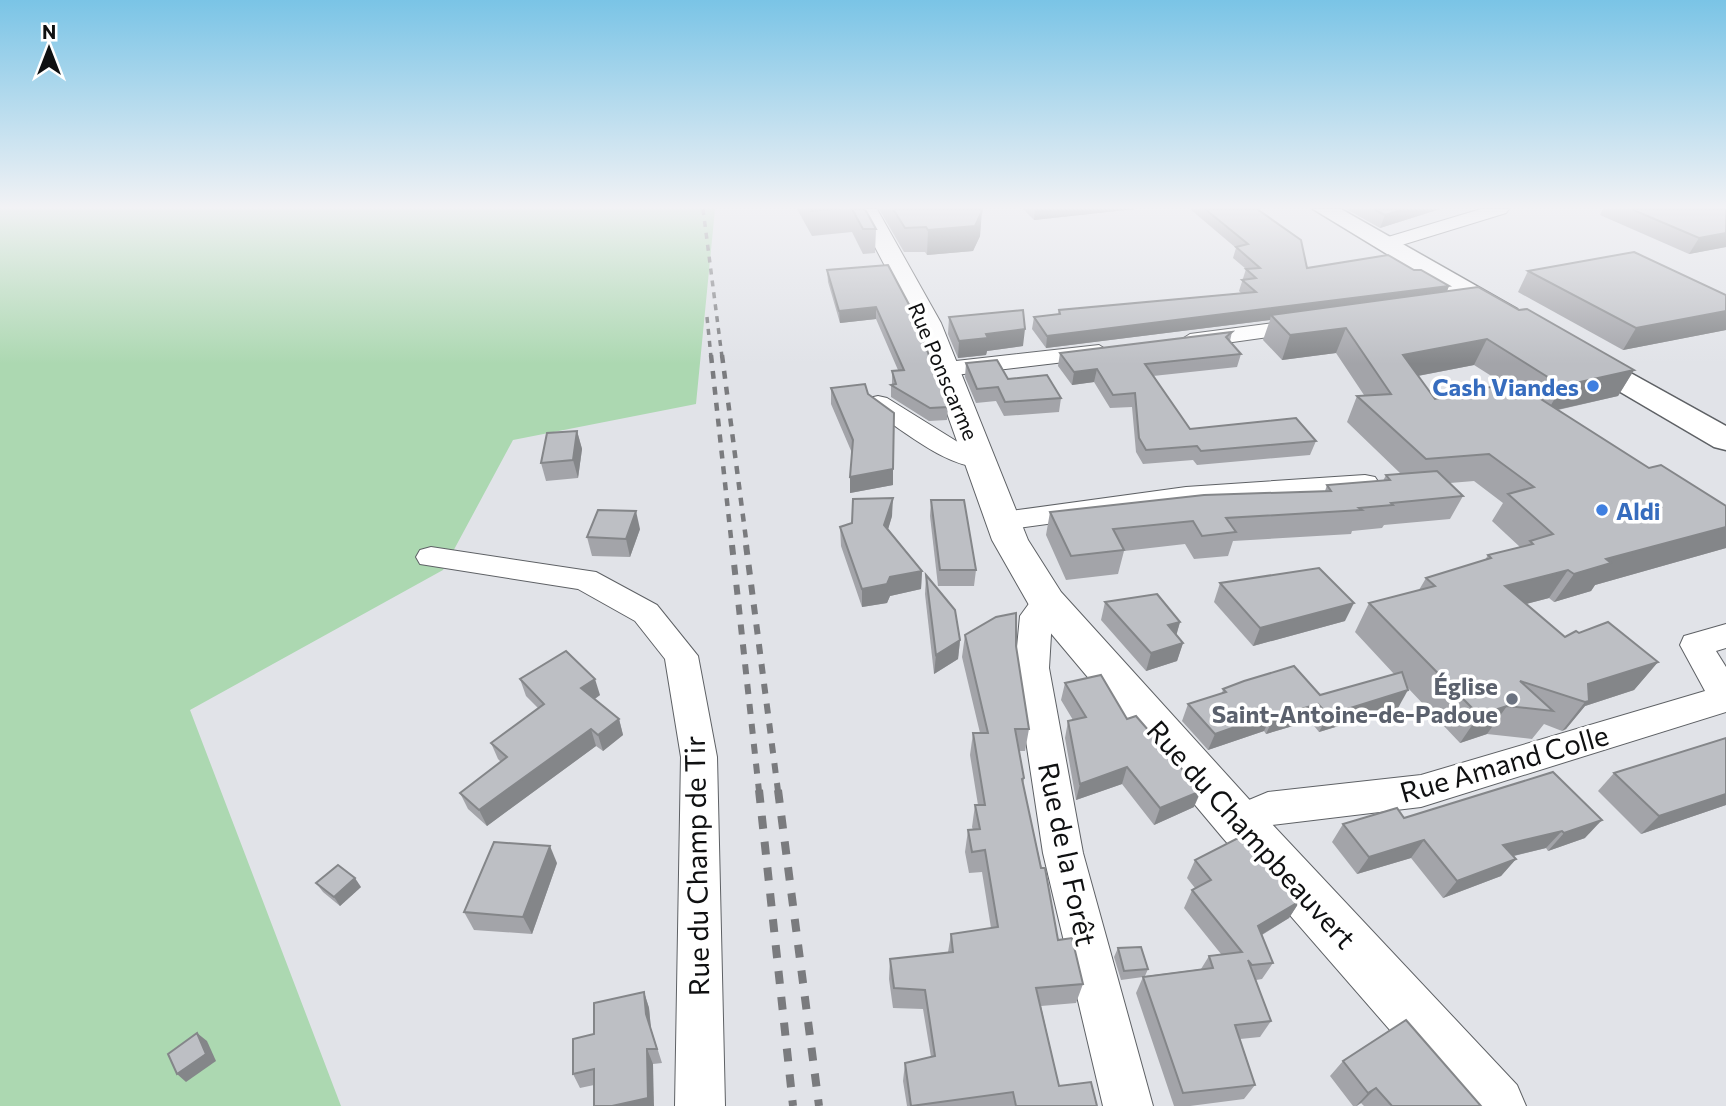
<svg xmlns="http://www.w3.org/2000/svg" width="1726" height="1106" font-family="Commissioner,sans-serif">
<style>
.green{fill:#acd8b1}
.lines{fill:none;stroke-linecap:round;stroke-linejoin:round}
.minor-casing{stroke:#5e6165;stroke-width:2}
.tertiary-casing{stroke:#5e6165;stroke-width:2}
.primary-casing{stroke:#5e6165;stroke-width:3}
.minor{fill:#fff;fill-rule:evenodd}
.tertiary{fill:#fff;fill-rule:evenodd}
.primary{fill:#fff;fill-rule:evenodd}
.rail-far3{stroke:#7a7b7e;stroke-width:3.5;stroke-dasharray:6 6;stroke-linecap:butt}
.rail-far2{stroke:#7a7b7e;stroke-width:4.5;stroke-dasharray:8 8;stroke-linecap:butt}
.rail-far1{stroke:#7a7b7e;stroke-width:6;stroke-dasharray:10 10;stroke-linecap:butt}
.rail{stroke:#7a7b7e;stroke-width:8;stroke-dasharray:13 13;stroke-linecap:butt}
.wall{fill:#a3a4a9;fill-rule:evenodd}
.shaded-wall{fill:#848689}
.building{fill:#bdbfc4;stroke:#848689;stroke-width:2}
.shop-dot{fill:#3f7fe0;stroke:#fff;stroke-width:2.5}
.worship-dot{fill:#6b7280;stroke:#fff;stroke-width:2.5}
.labels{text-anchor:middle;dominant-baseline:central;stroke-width:7;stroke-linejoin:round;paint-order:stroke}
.far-street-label{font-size:21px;fill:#0f1011;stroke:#fff}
.shop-label{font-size:24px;font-weight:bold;fill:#366cbe;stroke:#fff;text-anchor:end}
.worship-label{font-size:24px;font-weight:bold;fill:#5b616d;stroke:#fff;text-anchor:end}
.near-street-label{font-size:28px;fill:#0f1011;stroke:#fff}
</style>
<rect width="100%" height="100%" fill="#e1e3e8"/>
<polygon class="green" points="0,209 715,209 696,404 513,440 443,570 190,710 341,1106 0,1106"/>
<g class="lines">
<g class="minor-casing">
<g id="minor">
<polygon points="1481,209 1509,209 1506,213 1392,248 1378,248 1376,244 1378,240"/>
<polygon points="1304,319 1312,321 1315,326 1312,331 1190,348 1179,341 1190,334"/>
<polygon points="1099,345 1110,352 1107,357 947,376 939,374 935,369 939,364 947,362"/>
<path d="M878,396L887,398L969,449L990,454L994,460L990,466C954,475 899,427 869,408L866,403L869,398Z"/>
<polygon points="1365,475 1375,477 1379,483 1375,489 1186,505 1004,530 994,528 990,521 994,514 1004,512 1186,487"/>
<polygon points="431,547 596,572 657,605 698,656 717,757 725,1106 675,1106 681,757 665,659 635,621 578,589 420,564 416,557 420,550"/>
<polygon points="1047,591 1058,594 1063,602 1052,618 1049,668 1083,853 1153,1106 1103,1106 1043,853 1015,668 1020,616 1036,594"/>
<polygon points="1726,624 1726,648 1716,651 1726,667 1726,712 1421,807 1272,825 1239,839 1225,834 1219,822 1225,810 1268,792 1421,775 1705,691 1680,645 1684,636"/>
</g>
</g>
<g class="tertiary-casing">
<polygon id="tertiary" points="855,209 877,209 941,323 1028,540 1061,592 1256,807 1517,1085 1526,1106 1456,1106 1222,837 1033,612 992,540 915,323"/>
</g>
<g class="primary-casing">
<g id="primary">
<polygon points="1313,209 1341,209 1517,309 1521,315 1517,321 1497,321"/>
<polygon points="1581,348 1591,351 1726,426 1726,450 1714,447 1571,363 1566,357 1571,351"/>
</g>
</g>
<use href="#minor" class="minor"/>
<use href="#tertiary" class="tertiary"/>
<use href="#primary" class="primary"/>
<g class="rail-far3">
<polyline points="703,209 722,357"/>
<polyline points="707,317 711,357"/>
</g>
<g class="rail-far2">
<polyline points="711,355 732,547"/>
<polyline points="722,355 747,547"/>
</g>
<g class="rail-far1">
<polyline points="732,545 759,791"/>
<polyline points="746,545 778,791"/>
</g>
<g class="rail">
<polyline points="759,790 793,1106"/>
<polyline points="778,790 819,1106"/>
</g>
</g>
<g class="wall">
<polygon points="797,209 865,209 876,229 875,253 863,254 852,232 812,236"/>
<polygon points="879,209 981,209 980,236 973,251 927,255 925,252 904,252"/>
<polygon points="1023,209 1135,209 1034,220"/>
<path d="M1190,209H1257L1307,268L1414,270L1449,286L1447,291L1519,310L1634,370L1618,396L1558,410L1649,468L1726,506V548L1595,585L1591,591L1554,602L1549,598L1526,604L1565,637L1579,633L1658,662L1634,690L1585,706L1566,729L1562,731L1544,724L1532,739L1487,734L1460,743L1407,687L1398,708L1319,732L1310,721L1266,734L1264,731L1208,750L1182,721L1188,704L1222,693L1223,689L1320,695L1394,674L1355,632L1369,603L1419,590L1426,578L1485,560L1488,555L1520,547L1492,521L1503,503L1474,481L1450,483L1463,496L1450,519L1384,525L1382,528L1352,531L1351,534L1233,541L1228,556L1194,559L1185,544L1124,551L1118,574L1066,580L1046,535L1050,512L1325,491L1327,485L1383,481L1386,475L1401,474L1347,422L1357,396L1364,395L1336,353L1282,360L1263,340L1270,320L1046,348L1032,329L1034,317L1058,315L1059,310L1241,293L1239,291L1246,269L1233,258L1236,248ZM1474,365L1504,384L1435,399L1418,376Z"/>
<polygon points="1346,209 1440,209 1380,228"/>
<polygon points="1603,209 1726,209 1726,247 1689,254 1600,215"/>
<polygon points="888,265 948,407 947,420 929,421 891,397 891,385 892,384 892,371 898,370 876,319 840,323 828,282 827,270"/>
<polygon points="1528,271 1726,295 1726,330 1623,350 1518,292"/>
<polygon points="949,317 1023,346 987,351 986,355 958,358 948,334"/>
<polygon points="1232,332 1230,341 1241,354 1237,367 1153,376 1190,429 1316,441 1310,455 1197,465 1193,460 1143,464 1136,452 1132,407 1110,408 1094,382 1072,385 1058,366 1060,353"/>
<polygon points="966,363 1061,398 1059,412 1004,416 996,401 976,403 965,377"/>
<polygon points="831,388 893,485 850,493 850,477 852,453 831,404"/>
<polygon points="577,431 582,449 578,478 546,481 541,463"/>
<polygon points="931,500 976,570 974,586 938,586 930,516"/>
<polygon points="892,516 888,529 922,571 921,589 890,596 887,603 862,607 841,546 840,527"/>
<polygon points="640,529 630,557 592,556 587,537"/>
<polygon points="926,575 960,640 958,659 934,674 925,594"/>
<polygon points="1220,583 1345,621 1253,646 1214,602"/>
<polygon points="1105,602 1180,622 1176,635 1183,643 1177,661 1146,671 1101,620"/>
<polygon points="965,635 1016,646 1029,729 1025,751 1019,751 1024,778 1023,785 1058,940 1083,984 1076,1003 1041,1006 1059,1086 1097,1106 907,1106 903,1081 905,1063 931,1057 923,1009 893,1008 889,979 890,959 948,952 951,934 991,928 982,872 969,873 965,852 968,830 973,830 972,827 975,805 978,805 970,755 973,733 980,733 962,657"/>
<polygon points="520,679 600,695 595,699 619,719 623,735 603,751 596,746 487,826 468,809 460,793 501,762 498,759 491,743 538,708 526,696"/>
<polygon points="1065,683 1127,719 1194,807 1154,825 1122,784 1076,800 1065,738 1068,721 1073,720 1061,700"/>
<polygon points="1553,772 1585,838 1548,851 1546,848 1514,856 1516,859 1501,876 1443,898 1411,858 1357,874 1332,842 1343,824 1404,818"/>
<polygon points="1614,773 1726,805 1641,834 1598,791"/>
<polygon points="1195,860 1300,901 1289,918 1262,935 1273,963 1262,979 1256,980 1271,1021 1260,1037 1240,1039 1255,1085 1244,1099 1190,1106 1174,1106 1136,993 1143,977 1121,980 1114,957 1118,948 1148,969 1145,976 1201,969 1209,956 1221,954 1184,908 1192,890 1195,888 1187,878"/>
<polygon points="557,863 532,934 474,930 464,912"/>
<polygon points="316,883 361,887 340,906 323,892"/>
<polygon points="644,992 649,1008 651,1029 662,1063 653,1064 594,1085 580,1088 573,1074 594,1034"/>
<polygon points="1343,1061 1481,1106 1364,1106 1361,1103 1357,1106 1353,1106 1330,1076"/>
</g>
<g class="shaded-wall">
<polygon points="1035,209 1135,209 1034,220"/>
<polygon points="1405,209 1440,209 1380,228 1385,215"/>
<polygon points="982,211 980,236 973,251 927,255 928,230"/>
<polygon points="1726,232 1726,247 1689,254 1699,238"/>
<polygon points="1449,286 1444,298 1271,315 1270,320 1046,348 1047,336"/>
<polygon points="876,307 876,319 840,323 839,311"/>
<polygon points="1726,311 1726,330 1623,350 1636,328"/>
<polygon points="1346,328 1336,353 1282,360 1290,335"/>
<polygon points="1025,329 1023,346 987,351 986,355 958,358 959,341 986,334"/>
<polygon points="1487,339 1474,365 1391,381 1403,355"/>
<polygon points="1097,369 1094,382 1072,385 1074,372"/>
<polygon points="1634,370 1618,396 1547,412 1562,386"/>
<polygon points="577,431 582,449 578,478 573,460"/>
<polygon points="893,469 893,485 850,493 850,477"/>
<polygon points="893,498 892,516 884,543 884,525"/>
<polygon points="636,511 640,529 630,557 626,539"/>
<polygon points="1726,527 1726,548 1595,585 1591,591 1554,602 1574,574 1606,559"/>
<polygon points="1568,570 1549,598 1488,614 1505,586"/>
<polygon points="922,571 921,589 890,596 887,603 862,607 862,589 890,577"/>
<polygon points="1354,603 1345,621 1253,646 1260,628"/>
<polygon points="1180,622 1175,640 1168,625"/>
<polygon points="960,640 958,659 934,674 936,655"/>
<polygon points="1183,643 1177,661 1146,671 1151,653"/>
<polygon points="1658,662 1634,690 1585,706 1566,729 1562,731 1585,702 1588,684"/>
<polygon points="595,679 600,695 587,704 581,688"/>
<polygon points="1408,690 1398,708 1319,732 1328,715"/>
<polygon points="1318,704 1310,721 1266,734 1274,717"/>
<polygon points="1507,706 1487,734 1460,743 1479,715"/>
<polygon points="1272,714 1264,731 1208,750 1215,734"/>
<polygon points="619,719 623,735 603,751 598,735"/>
<polygon points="591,729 596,746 487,826 479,810"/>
<polygon points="1127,767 1122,784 1076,800 1080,784"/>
<polygon points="1201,791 1194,807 1154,825 1160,808"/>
<polygon points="1726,794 1726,805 1641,834 1659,816"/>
<polygon points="1602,820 1585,838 1548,851 1564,833"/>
<polygon points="1562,831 1546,848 1488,862 1503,845"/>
<polygon points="1424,840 1411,858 1357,874 1369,857"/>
<polygon points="550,846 557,863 532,934 523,917"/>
<polygon points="1516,859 1501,876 1443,898 1457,881"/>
<polygon points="355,878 361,887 340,906 334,897"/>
<polygon points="1300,901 1289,918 1248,943 1258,926"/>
<polygon points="644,992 649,1008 651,1029 662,1063 646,1014"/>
<polygon points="197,1033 207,1041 216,1061 186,1082 177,1074"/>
<polygon points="647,1049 653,1064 654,1106 612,1106"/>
<polygon points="1376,1088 1361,1103 1356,1106 1368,1093"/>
</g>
<g class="building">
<polygon points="810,209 840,209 811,211"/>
<polygon points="852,209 865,209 876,229 863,229"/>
<polygon points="893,209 981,209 982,211 975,226 928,230 926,227 905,228"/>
<polygon points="1205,209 1257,209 1301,240 1307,268 1388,255 1414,270 1421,270 1449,286 1047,336 1034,317 1060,314 1059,310 1256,292 1242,280 1256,278 1246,269 1260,268 1236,247 1248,244"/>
<polygon points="1373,209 1405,209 1385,215"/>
<polygon points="1631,209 1726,209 1726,233 1699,238"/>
<polygon points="1634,252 1726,295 1726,311 1636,328 1528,271"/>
<polygon points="888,265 913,312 948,407 930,408 891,385 896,384 892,371 904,370 876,307 839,311 827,270"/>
<polygon points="1478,287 1519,310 1527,309 1634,370 1562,386 1487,339 1403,355 1435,399 1514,382 1649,468 1661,465 1726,506 1726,527 1606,559 1611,563 1574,574 1568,570 1505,586 1565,637 1576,631 1579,633 1608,622 1658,662 1588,684 1589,701 1585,702 1520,681 1553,711 1507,706 1479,715 1369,603 1435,586 1426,578 1491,558 1488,555 1533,544 1530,541 1553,534 1508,494 1534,487 1489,454 1426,459 1357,396 1391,394 1346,328 1290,335 1271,315"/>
<polygon points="1023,310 1025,329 986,334 988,338 959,341 949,317"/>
<polygon points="1232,332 1226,337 1241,354 1145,364 1190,429 1296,418 1316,441 1201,451 1197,446 1146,450 1139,438 1135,393 1113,395 1097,369 1074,372 1060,353"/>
<polygon points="997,360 1008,379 1047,375 1061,398 1005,402 998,387 977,389 966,363"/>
<polygon points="865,384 868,394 894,413 893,469 850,477 853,440 831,388"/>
<polygon points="577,431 573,460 541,463 547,433"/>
<polygon points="1437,471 1463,496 1391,503 1393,505 1359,508 1362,510 1226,518 1236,532 1202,536 1193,521 1113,529 1124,550 1071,556 1050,512 1204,495 1331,491 1327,485 1390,480 1386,475"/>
<polygon points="893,498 884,525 922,571 890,577 887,584 862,589 840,527 852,523 853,499"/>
<polygon points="931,500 964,500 976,570 940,570"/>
<polygon points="598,510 636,511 626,539 587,537"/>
<polygon points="1319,568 1354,603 1260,628 1220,583"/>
<polygon points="926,575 955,610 960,640 936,655"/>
<polygon points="1157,594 1180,622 1168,625 1183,643 1151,653 1105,602"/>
<polygon points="1016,613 1016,646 1029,729 1015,729 1024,778 1022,779 1041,868 1045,868 1058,940 1072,938 1083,984 1036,988 1059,1086 1091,1082 1097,1106 1016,1106 1013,1092 911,1106 905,1063 935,1056 925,990 894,988 890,959 953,952 951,934 998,927 985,850 972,852 968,830 980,829 975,805 985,805 973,733 988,733 965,635 996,617"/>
<polygon points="566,651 595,679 581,688 619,719 598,735 591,729 479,810 460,793 507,757 491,743 544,704 520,679"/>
<polygon points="1294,666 1320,695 1402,672 1408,690 1328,715 1318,704 1274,717 1272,714 1215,734 1188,704 1226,692 1223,689 1244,681"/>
<polygon points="1101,675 1127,719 1136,716 1201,791 1160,808 1127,767 1080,784 1068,721 1086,717 1065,683"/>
<polygon points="1726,738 1726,794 1659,816 1614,773"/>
<polygon points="1553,772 1602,820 1564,833 1562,831 1503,845 1516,859 1457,881 1424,840 1369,857 1343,824 1397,808 1404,818"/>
<polygon points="1242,836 1300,901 1258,926 1273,963 1252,965 1248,960 1271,1021 1235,1025 1255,1085 1183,1093 1143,977 1213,968 1209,956 1242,952 1192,890 1211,880 1195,860"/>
<polygon points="494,842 550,846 523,917 464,912"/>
<polygon points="338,865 355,878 334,897 316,883"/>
<polygon points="1141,947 1148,969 1124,971 1118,948"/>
<polygon points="644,992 646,1014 657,1049 647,1049 648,1098 612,1106 594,1106 594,1069 573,1074 573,1039 594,1034 594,1003"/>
<polygon points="1406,1020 1481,1106 1392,1106 1376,1088 1368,1093 1343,1061"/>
<polygon points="197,1033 206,1054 177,1074 168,1054"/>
</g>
<linearGradient id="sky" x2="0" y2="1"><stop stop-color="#7ac4e6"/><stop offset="0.57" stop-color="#f2f2f5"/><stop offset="1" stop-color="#f2f2f5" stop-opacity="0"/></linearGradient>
<rect width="1726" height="364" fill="url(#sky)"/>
<g class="shop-dot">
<circle cx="1593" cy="386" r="7"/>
<circle cx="1602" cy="510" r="7"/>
</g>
<circle class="worship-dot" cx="1512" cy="699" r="7"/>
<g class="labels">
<g class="far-street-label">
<text transform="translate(944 371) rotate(67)">Rue Ponscarme</text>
</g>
<g class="shop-label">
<text x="1579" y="386">Cash Viandes</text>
<text x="1616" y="510" text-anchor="start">Aldi</text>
</g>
<g class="worship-label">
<text x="1498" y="685">Église<tspan x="1498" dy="28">Saint-Antoine-de-Padoue</tspan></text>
</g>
<g class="near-street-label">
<text transform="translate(1504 763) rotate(-16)">Rue Amand Colle</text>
<text transform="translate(1252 834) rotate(48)">Rue du Champbeauvert</text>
<text transform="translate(1068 854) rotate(78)">Rue de la Forêt</text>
<text transform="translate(696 866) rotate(-91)">Rue du Champ de Tir</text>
</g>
</g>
<g transform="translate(49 49)" stroke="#ffffff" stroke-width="5" paint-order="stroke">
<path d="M0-5L12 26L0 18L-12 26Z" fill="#0f1011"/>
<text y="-10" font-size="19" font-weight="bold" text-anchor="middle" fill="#0f1011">N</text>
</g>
</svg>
